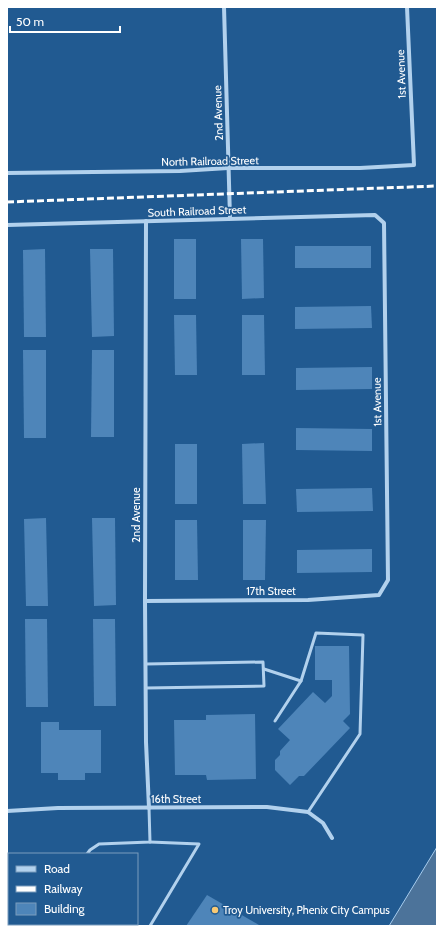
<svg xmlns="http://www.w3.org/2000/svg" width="444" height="933" font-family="Cabin,sans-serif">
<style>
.water{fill:#4c739a;stroke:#a6ccee}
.building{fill:#4e85b9}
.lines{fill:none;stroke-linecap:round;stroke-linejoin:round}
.service{stroke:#b2d1ed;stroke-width:3}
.minor{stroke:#b2d1ed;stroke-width:4}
.rail{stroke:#fff;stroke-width:3;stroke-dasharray:7 3;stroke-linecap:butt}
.poi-dot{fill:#f9c974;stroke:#215a91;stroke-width:1.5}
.labels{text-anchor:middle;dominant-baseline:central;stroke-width:3.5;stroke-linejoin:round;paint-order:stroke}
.street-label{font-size:11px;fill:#fff;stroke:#215a91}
.poi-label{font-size:11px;fill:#fff;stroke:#215a91;text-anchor:start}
</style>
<rect width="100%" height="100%" fill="#215a91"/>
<polygon class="water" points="437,847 437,926 389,926"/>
<g class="building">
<rect x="174" y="239" width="22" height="60"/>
<polygon points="241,239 263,239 264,298 242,299"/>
<rect x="295" y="246" width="76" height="22"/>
<polygon points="45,249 46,337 24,337 23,250"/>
<polygon points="90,249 113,249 114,336 92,337"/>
<polygon points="371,306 372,328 295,329 295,307"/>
<polygon points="174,315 196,315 197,375 175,375"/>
<polygon points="242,315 264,315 265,375 242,375"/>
<polygon points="23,350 46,350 46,438 24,438"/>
<polygon points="92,350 114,350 114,437 91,437"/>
<polygon points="372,367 372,389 296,390 296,368"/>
<polygon points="296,428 372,429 372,451 296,450"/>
<polygon points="264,443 266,504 243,504 242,444"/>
<rect x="175" y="444" width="22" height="60"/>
<polygon points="372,488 373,511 297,512 296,489"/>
<polygon points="46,518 48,606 26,606 24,519"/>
<polygon points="92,518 115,518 116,605 94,606"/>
<polygon points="175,520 197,520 198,580 175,580"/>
<polygon points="243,520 266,520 265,580 243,580"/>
<polygon points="372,549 372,572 297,573 297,550"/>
<polygon points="25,619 47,619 48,707 26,707"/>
<polygon points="93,619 115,619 116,706 94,706"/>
<polygon points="315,646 349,646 350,714 343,721 350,728 304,776 299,776 290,785 275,770 275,760 280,755 280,751 290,740 278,729 313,692 325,703 332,696 332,680 315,680"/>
<polygon points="255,714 256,779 207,780 206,775 175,775 174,720 206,720 206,715"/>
<polygon points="41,722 59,722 59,730 101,730 101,773 85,773 85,780 58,780 58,773 41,773"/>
<polygon points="207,895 259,925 258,926 186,926"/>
</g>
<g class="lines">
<g class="service">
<polyline points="146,664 263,662 264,686 146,688"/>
<polyline points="264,669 301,681 275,721"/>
<polyline points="301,681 316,633 363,635 360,734 308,812"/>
<polyline points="150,842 199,844 150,926"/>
<polyline points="87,854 90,850 99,844 150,842 149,808"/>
<polyline points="44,926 45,924"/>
</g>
<g class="minor">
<polyline points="224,7 230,218"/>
<polyline points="7,173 180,171 228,168 360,168 414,165 407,7"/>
<polyline points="146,221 145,601 146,742 149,808"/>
<polyline points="7,225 375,215 384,223 388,580 379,595 308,600 145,601"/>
<polyline points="7,811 58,808 267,807 308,812 323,823 332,838"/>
</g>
<polyline class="rail" points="7,202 437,186"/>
</g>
<circle class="poi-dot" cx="215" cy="910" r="4"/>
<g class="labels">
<g class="street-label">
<text transform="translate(401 74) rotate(-92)">1st Avenue</text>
<text transform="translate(218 113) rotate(-92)">2nd Avenue</text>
<text transform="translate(210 161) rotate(-1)">North Railroad Street</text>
<text transform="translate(197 211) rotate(-2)">South Railroad Street</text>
<text transform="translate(377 402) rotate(-91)">1st Avenue</text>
<text transform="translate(136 515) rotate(-90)">2nd Avenue</text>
<text x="271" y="591">17th Street</text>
<text x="176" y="799">16th Street</text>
</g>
<g class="poi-label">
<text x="223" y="910">Troy University, Phenix City Campus</text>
</g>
</g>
<rect width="444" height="933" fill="none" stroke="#ffffff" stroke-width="16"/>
<rect x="8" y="853" width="130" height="72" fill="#215a91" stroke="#7a9cbd"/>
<rect x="16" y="866" width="20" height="6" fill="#b2d1ed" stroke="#7a9cbd"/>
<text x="44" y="873" font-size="12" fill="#ffffff">Road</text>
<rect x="16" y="886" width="20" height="6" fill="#ffffff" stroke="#7a9cbd"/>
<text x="44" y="893" font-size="12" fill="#ffffff">Railway</text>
<rect x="16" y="903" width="20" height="12" fill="#4e85b9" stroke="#7a9cbd"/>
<text x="44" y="913" font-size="12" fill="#ffffff">Building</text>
<path d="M10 26v6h110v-6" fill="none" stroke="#ffffff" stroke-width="2"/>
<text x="16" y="26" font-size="12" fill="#ffffff" stroke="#215a91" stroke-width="3" paint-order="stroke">50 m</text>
</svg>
